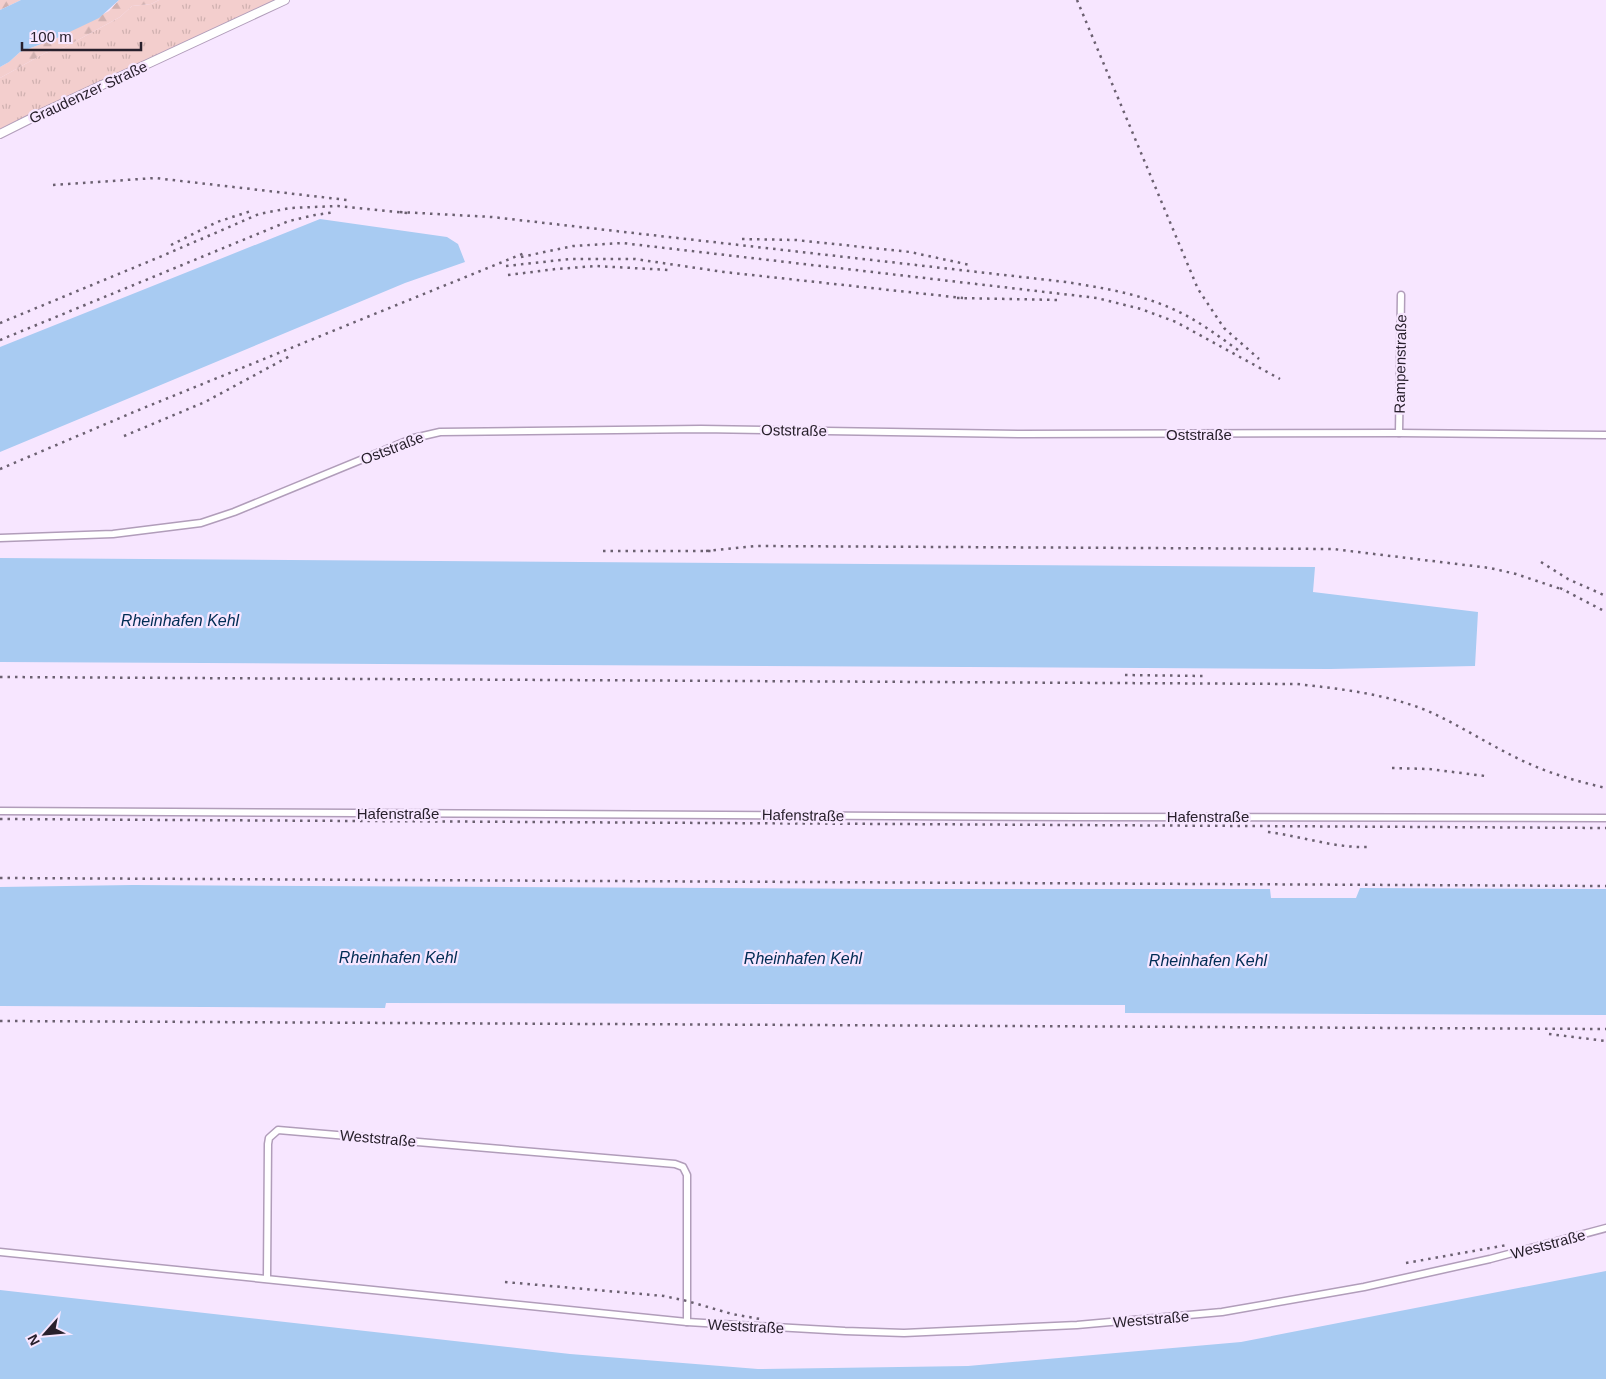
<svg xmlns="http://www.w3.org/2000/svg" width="1606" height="1379" font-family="Helvetica,sans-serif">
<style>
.grass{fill:url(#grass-tufts)}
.forest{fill:url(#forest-firs)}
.water{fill:#a8cbf2}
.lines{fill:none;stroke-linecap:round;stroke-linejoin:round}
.minor-casing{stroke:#b19dba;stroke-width:9}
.tertiary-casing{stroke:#b19dba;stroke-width:10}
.minor{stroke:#fff;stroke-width:6}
.tertiary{stroke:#fff;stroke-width:8}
.rail{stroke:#6b6070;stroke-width:2.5;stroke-dasharray:2.5 5;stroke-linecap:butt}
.labels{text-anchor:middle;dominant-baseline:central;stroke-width:4.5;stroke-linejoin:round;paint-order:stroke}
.street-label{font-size:15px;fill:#28202c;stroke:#f7e6ff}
.water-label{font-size:16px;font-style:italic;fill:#002c54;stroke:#f7e6ff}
</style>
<defs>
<pattern id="grass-tufts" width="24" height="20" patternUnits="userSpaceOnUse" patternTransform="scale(1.25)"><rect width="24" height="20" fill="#f3cecd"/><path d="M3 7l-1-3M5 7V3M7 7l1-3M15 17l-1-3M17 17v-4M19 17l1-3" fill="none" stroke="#d0b1b0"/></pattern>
<pattern id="forest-firs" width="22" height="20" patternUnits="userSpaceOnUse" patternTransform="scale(1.25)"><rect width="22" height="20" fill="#f3cecd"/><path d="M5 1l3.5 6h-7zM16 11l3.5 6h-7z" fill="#d0b1b0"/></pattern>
</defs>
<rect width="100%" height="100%" fill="#f7e6ff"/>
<polygon class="grass" points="159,0 276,0 0,129 0,78 45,53 65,47 120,17 132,6 151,4"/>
<g class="forest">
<polygon points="0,0 21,0 0,10"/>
<polygon points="119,0 159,0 151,4 132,6 120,17 65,47 45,53 0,78 0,67 9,62 20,52 57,38 109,11"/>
</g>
<g class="water">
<polygon points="21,0 119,0 99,18 57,38 20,52 9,62 0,67 0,10"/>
<polygon points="320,219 447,237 458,244 465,262 405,283 0,452 0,347"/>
<polygon points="0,558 1315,567 1313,592 1478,612 1475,666 1330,669 0,662"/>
<polygon points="133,885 890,889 1270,889 1271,898 1356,898 1360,888 1606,889 1606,1015 1125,1013 1125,1005 386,1003 385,1008 0,1006 0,887"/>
<polygon points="1606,1271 1606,1379 0,1379 0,1290 570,1354 758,1369 968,1366 1241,1342"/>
</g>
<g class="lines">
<g class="minor-casing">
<g id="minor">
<polyline points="1399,433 1401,295"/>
<polyline points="0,538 113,534 201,523 234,512 414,438 440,432 701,429 1023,434 1399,433 1606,435"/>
<polyline points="0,811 1076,817 1606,818"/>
<polyline points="0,1252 687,1322 845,1331 904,1333 1077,1325 1222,1312 1364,1287 1490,1259 1606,1228"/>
<polyline points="267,1278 268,1144 269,1138 278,1130 675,1164 683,1167 687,1175 687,1322"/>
</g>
</g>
<g class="tertiary-casing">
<polyline id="tertiary" points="0,134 44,112 285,0"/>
</g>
<use href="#minor" class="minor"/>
<use href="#tertiary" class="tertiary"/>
<g class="rail">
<polyline points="1077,0 1198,289 1224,328 1259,359"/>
<polyline points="53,185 155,178 347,200"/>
<path d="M400,212L492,217L1066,282C1103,288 1142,294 1177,311C1199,321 1218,336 1238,350"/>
<polyline points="742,239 796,240 910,252 970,265"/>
<polyline points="171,245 217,222 251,211"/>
<polyline points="521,257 573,246 622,243 1097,298 1141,309 1176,322 1280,379"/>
<polyline points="506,266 570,259 635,259 724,272 963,298"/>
<polyline points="508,275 556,269 596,266 669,270"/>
<polyline points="957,298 1060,300"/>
<polyline points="0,323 162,256 259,214 290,208 338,206 407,213"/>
<polyline points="0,340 289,221 315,215 335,212"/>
<polyline points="124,436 205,402 290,356"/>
<polyline points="0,469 141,409 527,252"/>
<polyline points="603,551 712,551"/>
<polyline points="706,551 755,546 1333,549 1490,568 1516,574 1564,590"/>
<polyline points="1541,562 1568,579 1606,596"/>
<polyline points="1560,588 1606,612"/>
<polyline points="1125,675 1203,676"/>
<path d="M0,677L1297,684C1342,689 1386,694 1428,711C1459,725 1488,744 1519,759C1547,773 1576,781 1606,788"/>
<polyline points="1392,768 1429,769 1485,776"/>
<polyline points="0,819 1606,828"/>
<path d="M1268,832C1301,836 1333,848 1368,847"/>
<polyline points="0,878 1606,886"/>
<polyline points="0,1021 1606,1029"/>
<polyline points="1549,1034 1606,1041"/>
<polyline points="1406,1263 1507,1245"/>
<polyline points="505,1282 664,1296 687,1301 732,1314 760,1319"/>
</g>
</g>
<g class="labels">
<g class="street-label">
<text transform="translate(88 92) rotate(-25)">Graudenzer Straße</text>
<text transform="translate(1400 364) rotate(-89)">Rampenstraße</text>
<text transform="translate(794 430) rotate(1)">Oststraße</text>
<text x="1199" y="434">Oststraße</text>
<text transform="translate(392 448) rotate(-21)">Oststraße</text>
<text x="398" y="813">Hafenstraße</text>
<text transform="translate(803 815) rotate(1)">Hafenstraße</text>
<text x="1208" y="816">Hafenstraße</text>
<text transform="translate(378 1138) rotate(5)">Weststraße</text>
<text transform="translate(1548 1244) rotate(-15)">Weststraße</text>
<text transform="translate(1151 1319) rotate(-5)">Weststraße</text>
<text transform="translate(746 1326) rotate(3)">Weststraße</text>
</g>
<g class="water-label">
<text x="180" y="620">Rheinhafen Kehl</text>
<text x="398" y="957">Rheinhafen Kehl</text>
<text x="803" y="958">Rheinhafen Kehl</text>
<text x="1208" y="960">Rheinhafen Kehl</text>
</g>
</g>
<g transform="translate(45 1334) rotate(243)" stroke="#f7e6ff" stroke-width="4" paint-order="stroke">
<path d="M0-4L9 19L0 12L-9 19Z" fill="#28202c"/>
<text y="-8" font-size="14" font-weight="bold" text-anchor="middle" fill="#28202c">N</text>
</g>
<path d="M22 42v8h119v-8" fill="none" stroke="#28202c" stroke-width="2.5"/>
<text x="30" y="42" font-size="15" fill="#28202c" stroke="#f7e6ff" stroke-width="4" paint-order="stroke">100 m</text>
</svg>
